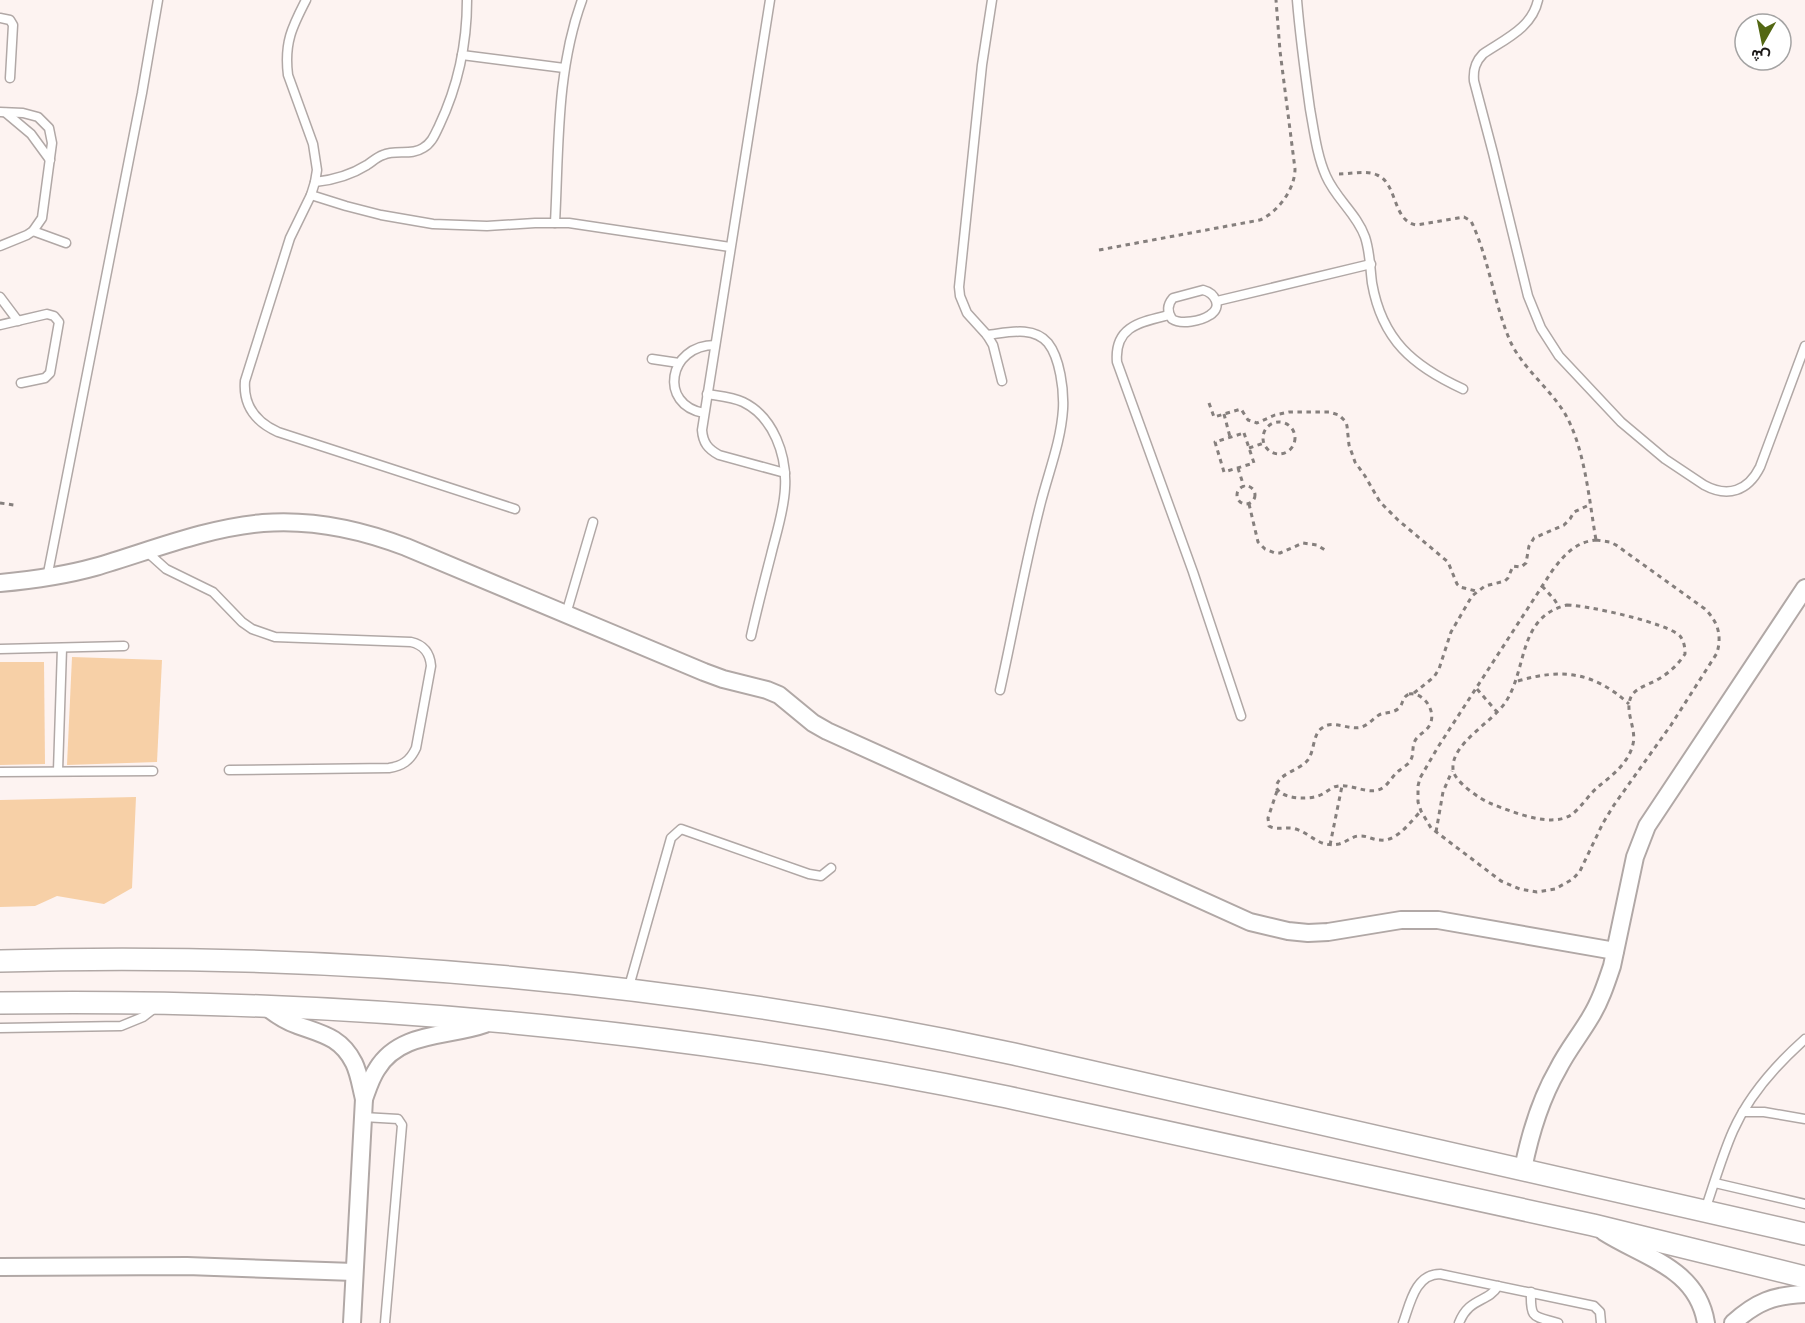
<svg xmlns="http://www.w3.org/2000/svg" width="1805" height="1323" font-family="Signika,Vazirmatn,sans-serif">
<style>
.green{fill:#f7d0a7}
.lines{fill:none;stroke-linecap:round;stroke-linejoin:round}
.service-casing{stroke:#b1a8a6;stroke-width:11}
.minor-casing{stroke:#b1a8a6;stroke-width:20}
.tertiary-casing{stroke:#b1a8a6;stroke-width:24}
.path{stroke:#857f7d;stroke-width:3;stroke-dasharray:4.5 4.5;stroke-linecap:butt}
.service{stroke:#fff;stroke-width:8}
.minor{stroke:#fff;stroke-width:16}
.tertiary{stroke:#fff;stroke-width:21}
</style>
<rect width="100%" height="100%" fill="#fdf3f1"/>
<g class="green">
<polygon points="72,657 162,660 157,762 67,765"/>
<polygon points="0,662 44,662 45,764 0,765"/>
<polygon points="136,797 132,888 104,904 57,896 35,906 0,907 0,800"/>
</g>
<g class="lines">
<g class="service-casing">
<g id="service">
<path d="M306,0C292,27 284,43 288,75L313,144L317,170L315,182C334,180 351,175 367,165C373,161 377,157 383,155C396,149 411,156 423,148C432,143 435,134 439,126C458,86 467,43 467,0"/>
<path d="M770,0L702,430C703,443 708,449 719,455L785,473"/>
<polyline points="992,0 982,65 959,287 960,296 967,313 987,335 993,345 1002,381"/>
<path d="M1297,0C1300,37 1305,73 1310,109C1314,131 1317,156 1326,176C1336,199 1357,214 1365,237C1370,252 1370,267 1372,283C1382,340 1413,366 1463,389"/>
<path d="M1538,0C1532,28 1505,39 1483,54C1475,62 1473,70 1474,81L1493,153L1528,296L1541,328L1559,356L1621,422L1665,459L1704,485C1728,498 1748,491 1760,467L1805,346"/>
<polyline points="0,18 10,20 13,25 10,78"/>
<polyline points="462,55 564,68"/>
<polyline points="0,112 23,113 38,117 49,128 52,143 42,218 33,231 27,235 0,246"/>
<polyline points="6,113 31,134 50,160"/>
<path d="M315,182L311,195L290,238L245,381C243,406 256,422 278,432L515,509"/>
<polyline points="311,195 346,206 381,215 433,224 487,226 535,223 569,223 730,247"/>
<path d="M555,223C559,148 556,71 582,0"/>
<polyline points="33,231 66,243"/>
<path d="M1203,290C1215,293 1223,307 1210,315C1201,321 1181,325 1172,319C1167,312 1167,305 1173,298Z"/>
<polyline points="0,297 18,321"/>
<polyline points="1217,301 1371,264"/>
<path d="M1169,315C1141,322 1114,326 1117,362L1193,572L1241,716"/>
<polyline points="0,325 47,314 54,316 59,322 50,373 45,378 21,383"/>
<path d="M987,335C1006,333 1033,325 1048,343C1060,358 1064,390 1063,409C1061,441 1049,471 1041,502C1025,564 1014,627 1000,690"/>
<polyline points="652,359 679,363"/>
<path d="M707,394C719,396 733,397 743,402C774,417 787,456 785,488C784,511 776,534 771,555C764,582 757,609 751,636"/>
<path d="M704,413C658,405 668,345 715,345"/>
<path d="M146,551L166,569L213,592L242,622L252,629L275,637L411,642C424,645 430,653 431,666L416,748C410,761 402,766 389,768L229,770"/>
<polyline points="47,578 142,93 158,0"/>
<polyline points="566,614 593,522"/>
<polyline points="0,649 124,646"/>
<polyline points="58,771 62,648"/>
<polyline points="0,772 153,771"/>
<polyline points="628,990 671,838 681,829 809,874 821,876 831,868"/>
<polyline points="0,1028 121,1026 143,1017 156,1007"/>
<polyline points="1743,1112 1764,1112 1805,1119"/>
<polyline points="363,1117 398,1119 402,1125 385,1323"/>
<polyline points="1715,1183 1805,1204"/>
<path d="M1705,1210C1714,1184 1722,1156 1733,1131C1749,1095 1777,1064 1805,1039"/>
<path d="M1531,1292C1530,1320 1534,1316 1558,1323"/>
<path d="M1403,1323C1410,1304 1415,1274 1440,1274L1594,1306L1600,1312L1601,1323"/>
<path d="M1459,1323C1469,1297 1488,1303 1498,1286"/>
</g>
</g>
<g class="minor-casing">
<g id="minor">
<path d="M0,583C32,580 63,576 95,567C150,551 205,528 263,523C313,519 359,529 406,547L704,672L723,679L767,690L779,695L813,723L827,731L1250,922L1288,931L1308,933L1328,932L1401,920H1438L1615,951"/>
<path d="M265,1006C275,1014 285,1021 297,1025C322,1034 341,1037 354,1063C359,1073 361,1087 364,1099"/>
<path d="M1523,1169C1530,1134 1540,1100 1558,1069C1567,1051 1580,1035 1590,1018C1600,1002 1606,984 1612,966L1635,857L1647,826L1805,588"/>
<path d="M1604,1232C1645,1258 1697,1268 1706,1323"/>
<polyline points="0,1267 187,1266 354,1272"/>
<path d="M352,1323L364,1099C368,1088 371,1078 377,1069C400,1031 449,1037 485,1024"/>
<path d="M1733,1323C1756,1302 1774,1295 1805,1294"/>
</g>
</g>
<g class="tertiary-casing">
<g id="tertiary">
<path d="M0,961C338,951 683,983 1014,1054L1805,1234"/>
<path d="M0,1003C338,998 676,1028 1007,1097L1593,1225L1805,1277"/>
</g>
</g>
<g class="path">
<path d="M1339,174C1350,174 1366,170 1377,175C1398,183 1392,222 1417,225L1464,217L1471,221C1489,258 1494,305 1511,343C1524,369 1548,387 1564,412C1585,447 1589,500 1596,540"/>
<path d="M1099,250L1260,220C1278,212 1295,189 1295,169L1280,51L1276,0"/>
<polyline points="1209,403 1214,417 1241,409 1248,420 1257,423 1275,415 1289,412 1329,412 1339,415 1346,422 1347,426 1349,445 1355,462 1365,476 1380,502 1398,520 1448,562 1457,584 1460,587 1476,591"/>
<polyline points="1224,414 1230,437"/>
<circle cx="1279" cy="438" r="16"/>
<polygon points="1244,433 1254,463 1224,472 1215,442"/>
<polyline points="1249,448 1264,443"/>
<polyline points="1238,468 1244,487"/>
<circle cx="1246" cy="495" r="9"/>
<polyline points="0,503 14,505"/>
<polyline points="1249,504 1258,542 1265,549 1275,553 1280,553 1303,543 1317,545 1325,550"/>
<path d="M1596,540L1610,542L1616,545L1705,609C1718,622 1722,635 1717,653L1671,725L1614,805L1603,823L1580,871L1573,879L1555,889L1537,892L1520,889L1501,881L1431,828L1421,811L1418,802V786L1420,778L1438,747L1552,571C1564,555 1575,542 1596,540Z"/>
<polyline points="1542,586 1554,599 1559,607"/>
<path d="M1567,605C1586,605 1668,623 1680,636C1684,641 1685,647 1685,654C1677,666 1668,674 1655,681C1647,685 1637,688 1632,695C1623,710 1637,728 1633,744C1629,762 1613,775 1599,786C1589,794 1581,808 1571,815C1550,828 1513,812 1492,804C1481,800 1453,781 1453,769C1451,744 1491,723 1505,703C1528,669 1517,617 1567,605Z"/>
<path d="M1518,681C1562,668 1594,672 1629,704"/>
<polyline points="1477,689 1497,712"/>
<polyline points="1414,693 1434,677 1439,669 1451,632 1472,596 1485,586 1505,581 1508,578 1513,566 1521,567 1526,563 1529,546 1534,538 1564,525 1570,519 1574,512 1589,505"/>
<path d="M1409,694C1423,692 1435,709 1431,722C1428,732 1417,734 1414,743C1412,749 1414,756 1410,761C1408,765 1403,767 1400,770C1393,775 1390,782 1384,787C1370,798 1350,781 1334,787C1328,790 1324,794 1318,796C1306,800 1281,799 1276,787C1279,773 1298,771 1307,761C1315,752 1312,735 1322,728C1332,719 1350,731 1362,727C1370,724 1374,717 1381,714C1387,712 1394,713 1399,708C1404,703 1401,698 1409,694Z"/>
<path d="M1277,791L1268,818L1269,826C1277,831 1287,826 1296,829C1313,835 1319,848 1339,844C1347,842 1353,835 1361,836C1368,836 1373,840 1380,840C1397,842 1410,822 1421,811"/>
<polyline points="1436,832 1443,792 1452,771"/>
<polyline points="1330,845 1342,786"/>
</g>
<use href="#service" class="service"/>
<use href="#minor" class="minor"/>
<use href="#tertiary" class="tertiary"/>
</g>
<g transform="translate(1763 42) rotate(189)"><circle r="28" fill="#ffffff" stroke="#a4a3a3" stroke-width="1.5"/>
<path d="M0-4.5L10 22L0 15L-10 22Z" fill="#536713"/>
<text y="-9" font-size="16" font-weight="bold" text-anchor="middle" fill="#1c1918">ش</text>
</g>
</svg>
